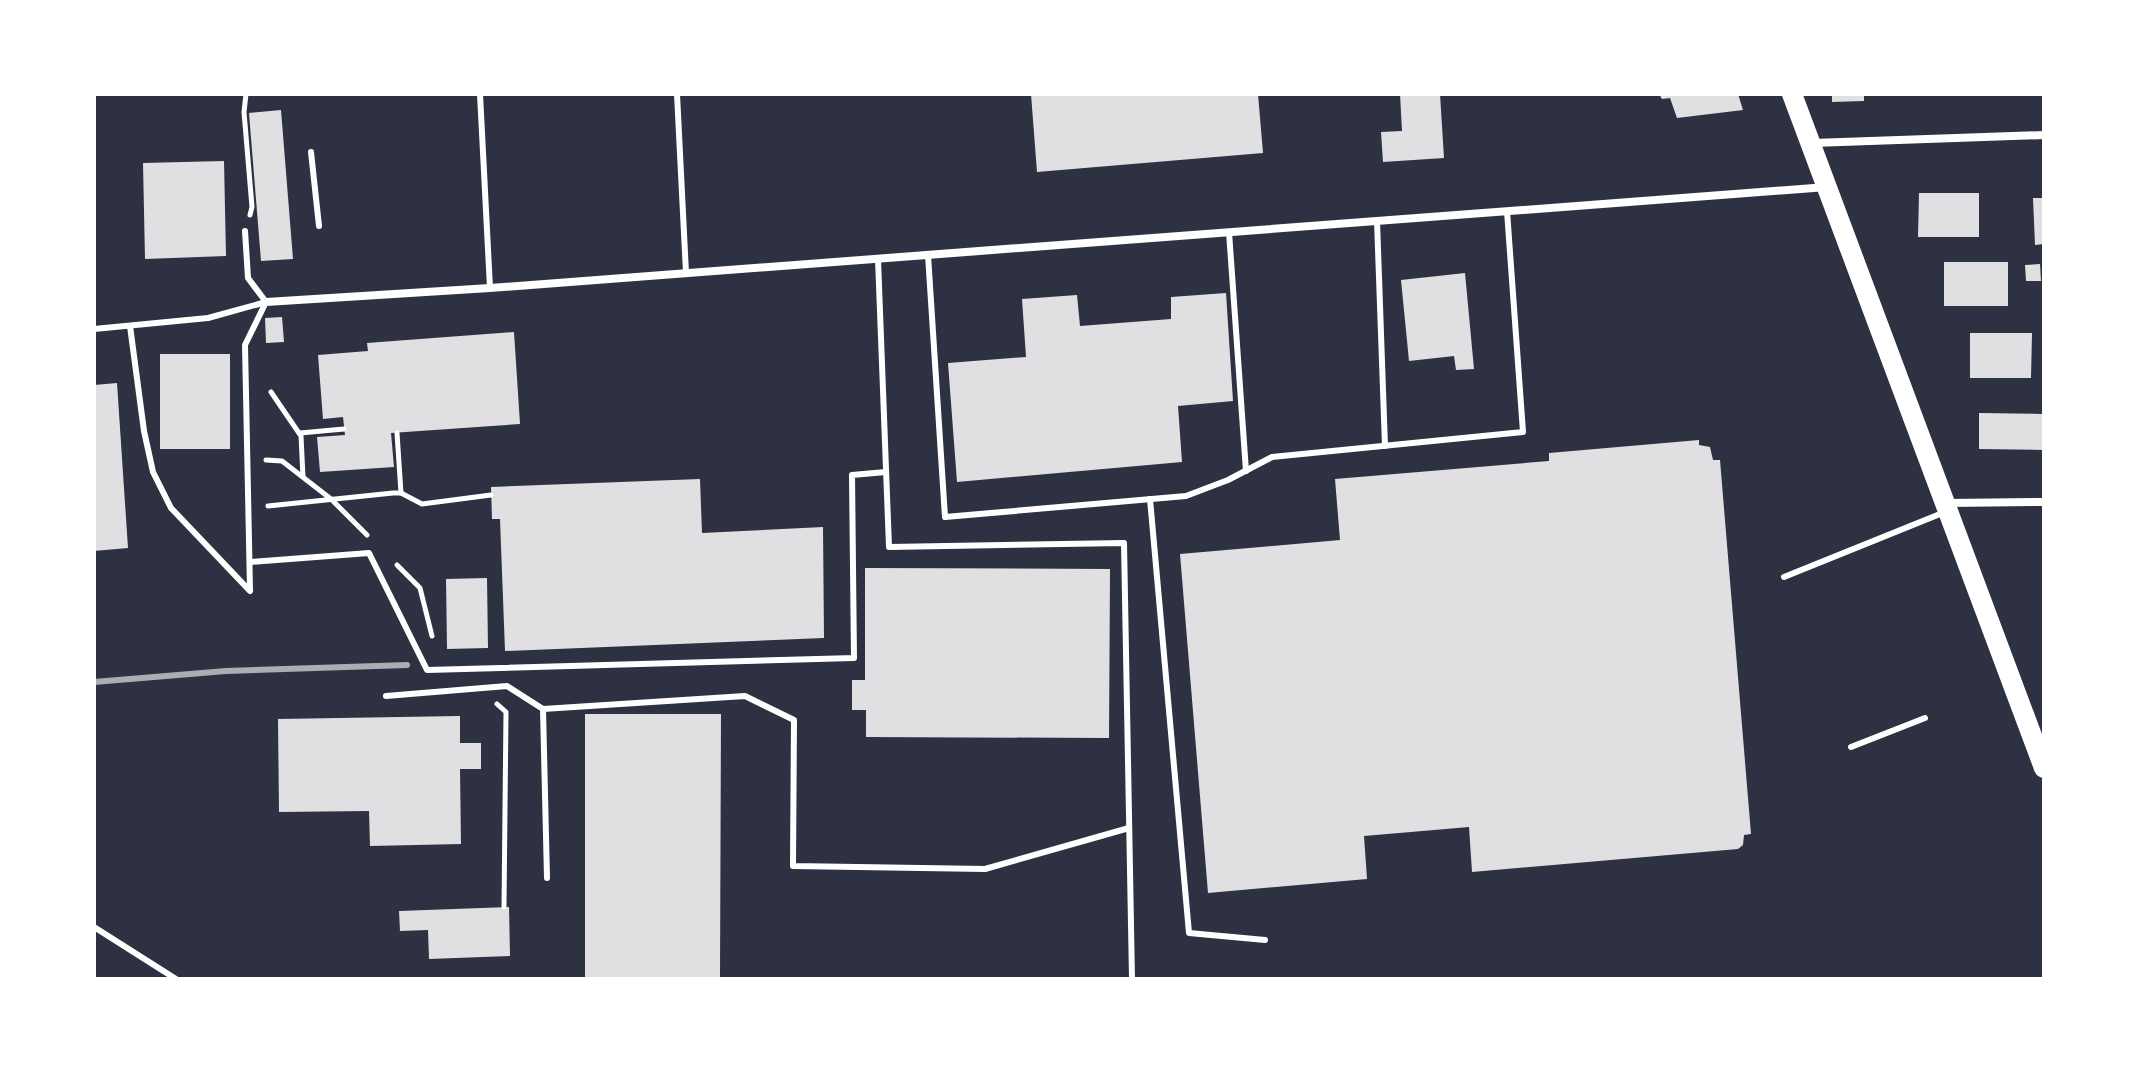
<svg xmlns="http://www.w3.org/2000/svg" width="2138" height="1073" font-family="Montserrat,sans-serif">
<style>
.building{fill:#e0e0e3}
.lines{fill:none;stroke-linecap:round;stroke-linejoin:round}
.path{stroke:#fff;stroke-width:5}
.service{stroke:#fff;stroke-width:6}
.minor{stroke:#fff;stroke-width:8}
.primary{stroke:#fff;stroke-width:20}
.rail{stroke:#abadb3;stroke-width:6}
</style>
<rect width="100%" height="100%" fill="#2d3142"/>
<g class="building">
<polygon points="1031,94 1258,94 1263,153 1037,172"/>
<polygon points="1400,94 1440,94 1444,158 1383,162 1381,132 1402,131"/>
<polygon points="1659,94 1738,94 1743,110 1677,118 1670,98 1662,99"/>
<polygon points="1832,94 1864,94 1864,101 1832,102"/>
<polygon points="281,110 293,259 261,261 249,113"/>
<polygon points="224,161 226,256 145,259 143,163"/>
<polygon points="1919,193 1979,193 1979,237 1918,237"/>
<polygon points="2033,198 2044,198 2044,244 2035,245"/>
<rect x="1944" y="262" width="64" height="44"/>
<polygon points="2040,264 2041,281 2026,281 2025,265"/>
<polygon points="1465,273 1474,369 1456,370 1454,356 1409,361 1401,280"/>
<polygon points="1226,293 1233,401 1178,406 1182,462 957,482 948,363 1026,357 1022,299 1077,295 1080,326 1171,319 1171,297"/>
<polygon points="282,317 284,342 266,343 265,318"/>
<polygon points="514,332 520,424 391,433 394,467 320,472 317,437 345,435 343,417 323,419 318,355 368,351 367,343"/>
<polygon points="1970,333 2032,333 2031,378 1970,378"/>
<rect x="160" y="354" width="70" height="95"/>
<polygon points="117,383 128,548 94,551 94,385"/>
<polygon points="1979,413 2044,414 2044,450 1979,449"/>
<polygon points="1699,440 1699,445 1710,447 1713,460 1720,460 1751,834 1744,835 1743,845 1738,849 1472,872 1469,827 1364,836 1367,879 1208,893 1180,554 1340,540 1335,479 1549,461 1549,453"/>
<polygon points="700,479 702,533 823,527 824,638 505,651 500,519 492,519 491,487"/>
<polygon points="865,568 1110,569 1109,738 866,737 866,710 852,710 852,680 865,680"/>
<polygon points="487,578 488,648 447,649 446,579"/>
<polygon points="585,714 721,714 720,979 585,979"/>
<polygon points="460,716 460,743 481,743 481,769 460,769 461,844 370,846 369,811 279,812 278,719"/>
<polygon points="509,907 510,956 429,959 428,930 400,931 399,911"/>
</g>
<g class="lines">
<g class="path">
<polyline points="246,94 244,112 252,207 250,215"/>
<polyline points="271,392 301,436 303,477"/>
<polyline points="300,433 344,429"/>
<polyline points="397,433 401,493"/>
<polyline points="266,460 282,461 331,499 367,535"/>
<polyline points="268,506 393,493 401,493 422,504 491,495"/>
<polyline points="397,565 420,588 432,636"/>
<polyline points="497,704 506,712 504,907"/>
</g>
<g class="service">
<polyline points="480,94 490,288"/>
<polyline points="677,94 686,273"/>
<polyline points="311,152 319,226"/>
<polyline points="1377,221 1385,446"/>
<polyline points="245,231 248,278 266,302"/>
<polyline points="1229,232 1246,471"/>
<polyline points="928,255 945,517 1186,496 1228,480 1272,457 1523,432 1507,211"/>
<polyline points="878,259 889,547 1124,543 1132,979"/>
<polyline points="130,326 144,431 153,472 171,508 250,591"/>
<polyline points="94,329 208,318 266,302"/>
<polyline points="1150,499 1189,933 1265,940"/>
<polyline points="250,562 369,553 427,670 854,658 852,475 886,472"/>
<polyline points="1784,577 1945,512"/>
<polyline points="250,590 245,345 266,302"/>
<polyline points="386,696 507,686 543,709"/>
<polyline points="1851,747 1925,718"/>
<polyline points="547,878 543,709 745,696 794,720 793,866 985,869 1129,828"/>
<polyline points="94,927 176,979"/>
</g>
<g class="minor">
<polyline points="1813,143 2044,135"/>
<polyline points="266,302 490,288 1827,187"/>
<polyline points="1946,503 2044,502"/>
</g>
<polyline class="primary" points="1792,94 2044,768"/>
<polyline class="rail" points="94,682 226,671 407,665"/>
</g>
<rect width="2138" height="1073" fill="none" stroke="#ffffff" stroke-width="192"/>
</svg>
